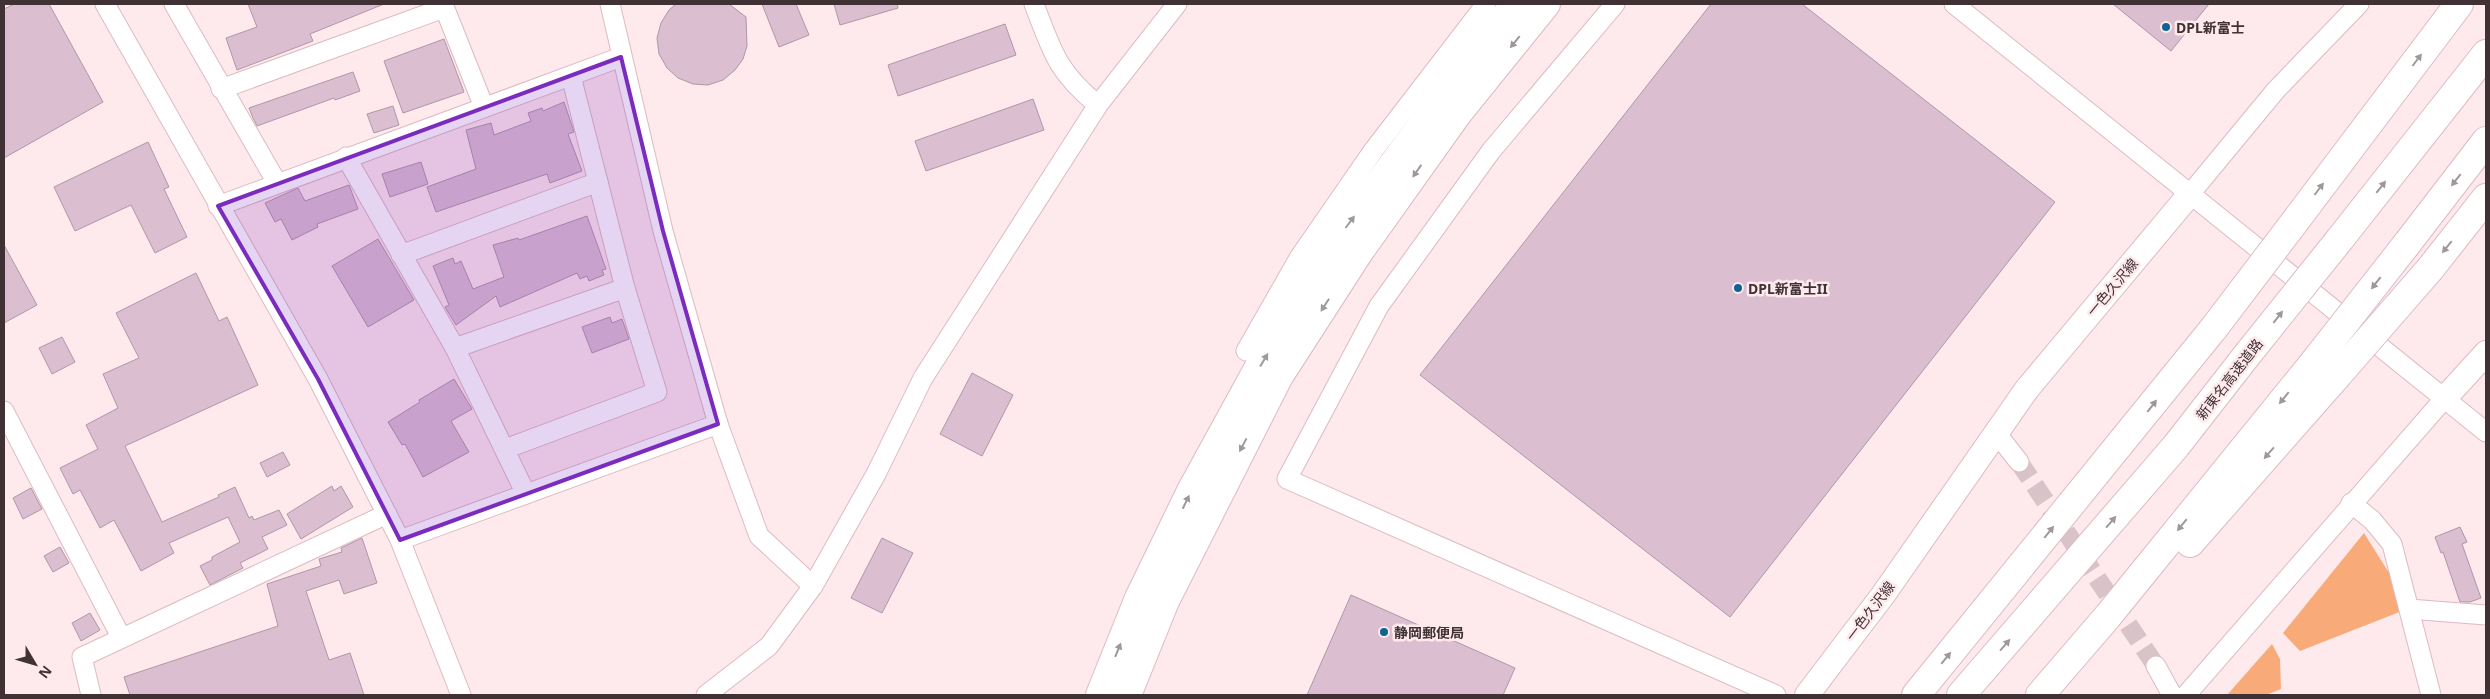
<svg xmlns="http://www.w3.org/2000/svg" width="2490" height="699" font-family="'Noto Sans','Noto Sans JP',sans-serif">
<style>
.green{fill:#f8ab78}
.building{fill:#dbbfd1;stroke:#b196a7}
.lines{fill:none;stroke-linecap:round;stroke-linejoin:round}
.minor-tunnel{stroke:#d8c4c8;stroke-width:19;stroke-dasharray:19 9;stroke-linecap:butt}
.minor-casing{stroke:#dcbbc1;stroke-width:21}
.major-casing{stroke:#dcbbc1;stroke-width:26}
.highway-casing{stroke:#dcbbc1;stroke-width:30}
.minor{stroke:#fff;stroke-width:19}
.major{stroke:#fff;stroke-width:24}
.highway{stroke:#fff;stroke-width:28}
.highway-bridge-casing{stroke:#dcbbc1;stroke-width:30;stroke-linecap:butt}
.highway-bridge{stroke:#fff;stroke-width:28}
.oneway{fill:#9f989a}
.marked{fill:#7b2cbf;fill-opacity:0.2;stroke:#7b2cbf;stroke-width:4;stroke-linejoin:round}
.poi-dot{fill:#0f6495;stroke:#fee9ed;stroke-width:2}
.labels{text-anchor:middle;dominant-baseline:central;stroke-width:5;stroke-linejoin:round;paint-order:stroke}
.poi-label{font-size:14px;font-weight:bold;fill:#3f3134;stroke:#fee9ed;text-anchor:start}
.street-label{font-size:14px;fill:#3f3134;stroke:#fee9ed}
</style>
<rect width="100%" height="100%" fill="#fee9ed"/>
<g class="green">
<polygon points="2364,533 2391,576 2402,611 2300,651 2283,633"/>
<polygon points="2272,644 2280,659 2281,689 2266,695 2227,695"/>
</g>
<g class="building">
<polygon points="14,4 49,4 103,102 4,158 4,9"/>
<polygon points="248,4 384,4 310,34 313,41 237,70 226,38 257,27"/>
<polygon points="676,4 729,4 746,17 747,46 743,59 735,70 723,80 708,85 693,84 678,78 667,68 659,54 657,38 661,23 669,10"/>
<polygon points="762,4 796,4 809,35 779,47"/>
<polygon points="834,4 897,4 898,8 840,25"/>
<polygon points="1711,4 1802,4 2055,202 1730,617 1420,375"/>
<polygon points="2113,4 2209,4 2171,51"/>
<polygon points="1005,24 1016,55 898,96 888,65"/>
<polygon points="444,39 464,92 403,113 384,61"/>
<polygon points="353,72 360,91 335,100 334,98 257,126 253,118 249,108"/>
<polygon points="1033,99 1044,130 926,171 915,141"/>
<polygon points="564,102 574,132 568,134 582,171 550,183 547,174 436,212 427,187 476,169 466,130 491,123 494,135 531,121 528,113 542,108 543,111"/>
<polygon points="393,106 399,125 374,133 367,114"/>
<polygon points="148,142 169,187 164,189 187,237 155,253 131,205 75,231 54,187"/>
<polygon points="421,162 428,184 390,197 382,174"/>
<polygon points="349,185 358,209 317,224 318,227 292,240 281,219 275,222 265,203 298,188 305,201"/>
<polygon points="587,216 606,269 602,270 604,275 589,281 587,276 580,279 577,273 500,307 496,296 456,325 445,307 449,305 433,266 453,258 455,264 461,261 473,289 504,277 493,245 518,238 519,240"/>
<polygon points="378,239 414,300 368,327 332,266"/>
<polygon points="4,245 37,305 4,323"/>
<polygon points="196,273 219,321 227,317 258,385 125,446 162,522 219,497 218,495 235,487 249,518 252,516 254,520 279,510 287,525 262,537 268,549 240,563 243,568 210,585 200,566 212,560 212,557 240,542 228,517 169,543 174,553 141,571 114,520 100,528 80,490 73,494 60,468 98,449 86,425 118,408 103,374 139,358 116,313"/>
<polygon points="610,317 612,323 622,319 629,339 592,353 582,327"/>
<polygon points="62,337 75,362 52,374 39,348"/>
<polygon points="972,373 1013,395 982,456 940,434"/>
<polygon points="454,379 472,409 451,421 469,452 423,477 405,444 402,445 388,422 420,402 419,400"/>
<polygon points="283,452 290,465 267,477 260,463"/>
<polygon points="332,486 334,491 341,486 353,507 301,539 287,514"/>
<polygon points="31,488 42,509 23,519 13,498"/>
<polygon points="2460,527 2467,542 2462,544 2481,598 2470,602 2460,602 2443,552 2441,553 2435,537"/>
<polygon points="362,538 377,583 344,594 339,580 306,591 329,660 350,653 364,695 130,695 124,677 278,626 267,584 321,566 319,559 342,552 341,548"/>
<polygon points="882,538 913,553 882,613 851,598"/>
<polygon points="60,547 69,563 53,572 44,556"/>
<polygon points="1351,595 1515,668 1503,695 1307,695"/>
<polygon points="90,613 100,630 81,641 72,623"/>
</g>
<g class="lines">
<polyline class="minor-tunnel" points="2019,462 2156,666"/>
<g class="minor-casing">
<g id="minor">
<polyline points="105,4 318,379 400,540 461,695"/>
<polyline points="174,4 277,183"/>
<polyline points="443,4 484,107"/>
<polyline points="610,4 663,231 718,424 759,536 813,586"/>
<path d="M1034,4C1052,51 1057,72 1098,105"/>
<polyline points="1615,4 1491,151 1379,306 1287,479 1776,695"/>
<polyline points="1954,4 2486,432"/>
<polyline points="221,89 444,8"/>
<polyline points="346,157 455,348 526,494"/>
<polyline points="2190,194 2276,90 2359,4"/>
<polyline points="218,206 621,57"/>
<polyline points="401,255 598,182"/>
<polyline points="455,348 625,288"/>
<polyline points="1246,351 1299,258 1373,151 1486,4"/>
<polyline points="4,411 121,637"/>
<polyline points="1997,434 2019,462"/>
<polyline points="505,449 657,392 625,288 571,76"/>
<polyline points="2351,503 2372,520 2392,544 2431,695"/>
<polyline points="400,540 718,424"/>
<polyline points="2409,609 2486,615"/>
<polyline points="2156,666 2172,695"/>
<polyline points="91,695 82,657 387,514"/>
<polyline points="706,695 769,646 813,586 876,474 923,378 1098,105 1177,4"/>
<polyline points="2186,695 2444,399"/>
</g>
</g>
<g class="major-casing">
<g id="major">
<polyline points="2444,399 2486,353"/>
<polyline points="1807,695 1883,595 2027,389 2190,194"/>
</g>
</g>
<g class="highway-casing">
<g id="highway">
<polyline points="2290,228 2459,4"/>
<polyline points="2340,239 2486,54"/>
<polyline points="2406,245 2486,141"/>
<polyline points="2430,269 2486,198"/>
<polyline points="2190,543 2336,377"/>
<polyline points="1100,695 1139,598 1191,491 1259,367 1336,241 1440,101 1515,4"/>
<polyline points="1127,695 1165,601 1279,376 1359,252 1458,113 1546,4"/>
<polyline points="1916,695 2214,328"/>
<polyline points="1961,695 2176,446 2247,355"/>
<polyline points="2040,695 2108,616 2315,361"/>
</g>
</g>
<use href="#minor" class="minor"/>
<use href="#major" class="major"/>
<use href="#highway" class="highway"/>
<g class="highway-bridge-casing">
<g id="highway-bridge">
<polyline points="2214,328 2290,228"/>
<polyline points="2247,355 2340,239"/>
<polyline points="2315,361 2406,245"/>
<polyline points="2336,377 2430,269"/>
</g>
</g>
<use href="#highway-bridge" class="highway-bridge"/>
</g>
<defs><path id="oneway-solid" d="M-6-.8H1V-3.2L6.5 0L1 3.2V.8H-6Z" transform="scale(1.25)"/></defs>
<g class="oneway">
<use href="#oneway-solid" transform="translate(1515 42) rotate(129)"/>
<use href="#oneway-solid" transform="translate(2417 60) rotate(-53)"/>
<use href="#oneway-solid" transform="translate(1417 171) rotate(125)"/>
<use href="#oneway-solid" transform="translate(2456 180) rotate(128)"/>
<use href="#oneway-solid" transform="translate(2381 187) rotate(-52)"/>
<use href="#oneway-solid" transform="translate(2319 189) rotate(-53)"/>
<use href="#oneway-solid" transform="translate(1350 222) rotate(-53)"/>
<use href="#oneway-solid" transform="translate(2447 247) rotate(129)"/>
<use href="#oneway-solid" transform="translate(2376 283) rotate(128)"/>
<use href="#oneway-solid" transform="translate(1325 305) rotate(123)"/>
<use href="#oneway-solid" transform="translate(2278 317) rotate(-52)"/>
<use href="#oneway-solid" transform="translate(1264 360) rotate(-59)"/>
<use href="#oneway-solid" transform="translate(2284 398) rotate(129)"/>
<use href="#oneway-solid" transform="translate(2152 406) rotate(-52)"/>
<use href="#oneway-solid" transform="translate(1243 445) rotate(118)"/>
<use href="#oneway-solid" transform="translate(2269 453) rotate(131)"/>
<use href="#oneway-solid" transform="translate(1186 502) rotate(-64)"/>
<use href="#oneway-solid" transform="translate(2111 522) rotate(-49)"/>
<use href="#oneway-solid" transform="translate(2182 525) rotate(129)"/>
<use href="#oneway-solid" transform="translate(2049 532) rotate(-51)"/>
<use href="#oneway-solid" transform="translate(2005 645) rotate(-49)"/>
<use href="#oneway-solid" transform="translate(1118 650) rotate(-68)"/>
<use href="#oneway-solid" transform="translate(1946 658) rotate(-51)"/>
</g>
<path class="marked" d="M621,57L663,231L718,424L400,540L318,379L218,206Z"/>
<g class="poi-dot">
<circle cx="2166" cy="27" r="5"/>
<circle cx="1738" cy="288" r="5"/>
<circle cx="1384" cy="632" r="5"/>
</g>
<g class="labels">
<g class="poi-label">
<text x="2176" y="27">DPL新富士</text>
<text x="1748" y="288">DPL新富士II</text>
<text x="1394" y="632">静岡郵便局</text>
</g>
<g class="street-label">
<text transform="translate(2112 287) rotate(-50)">一色久沢線</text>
<text transform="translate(2229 379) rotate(-52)">新東名高速道路</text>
<text transform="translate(1870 611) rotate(-53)">一色久沢線</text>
</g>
</g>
<rect width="2490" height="699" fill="none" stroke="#3f3134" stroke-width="10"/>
<g transform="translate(35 664) rotate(128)" stroke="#fee9ed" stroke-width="4" paint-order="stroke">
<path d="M0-4L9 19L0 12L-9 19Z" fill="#3f3134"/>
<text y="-8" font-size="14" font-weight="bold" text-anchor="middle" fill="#3f3134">N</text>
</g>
</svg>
